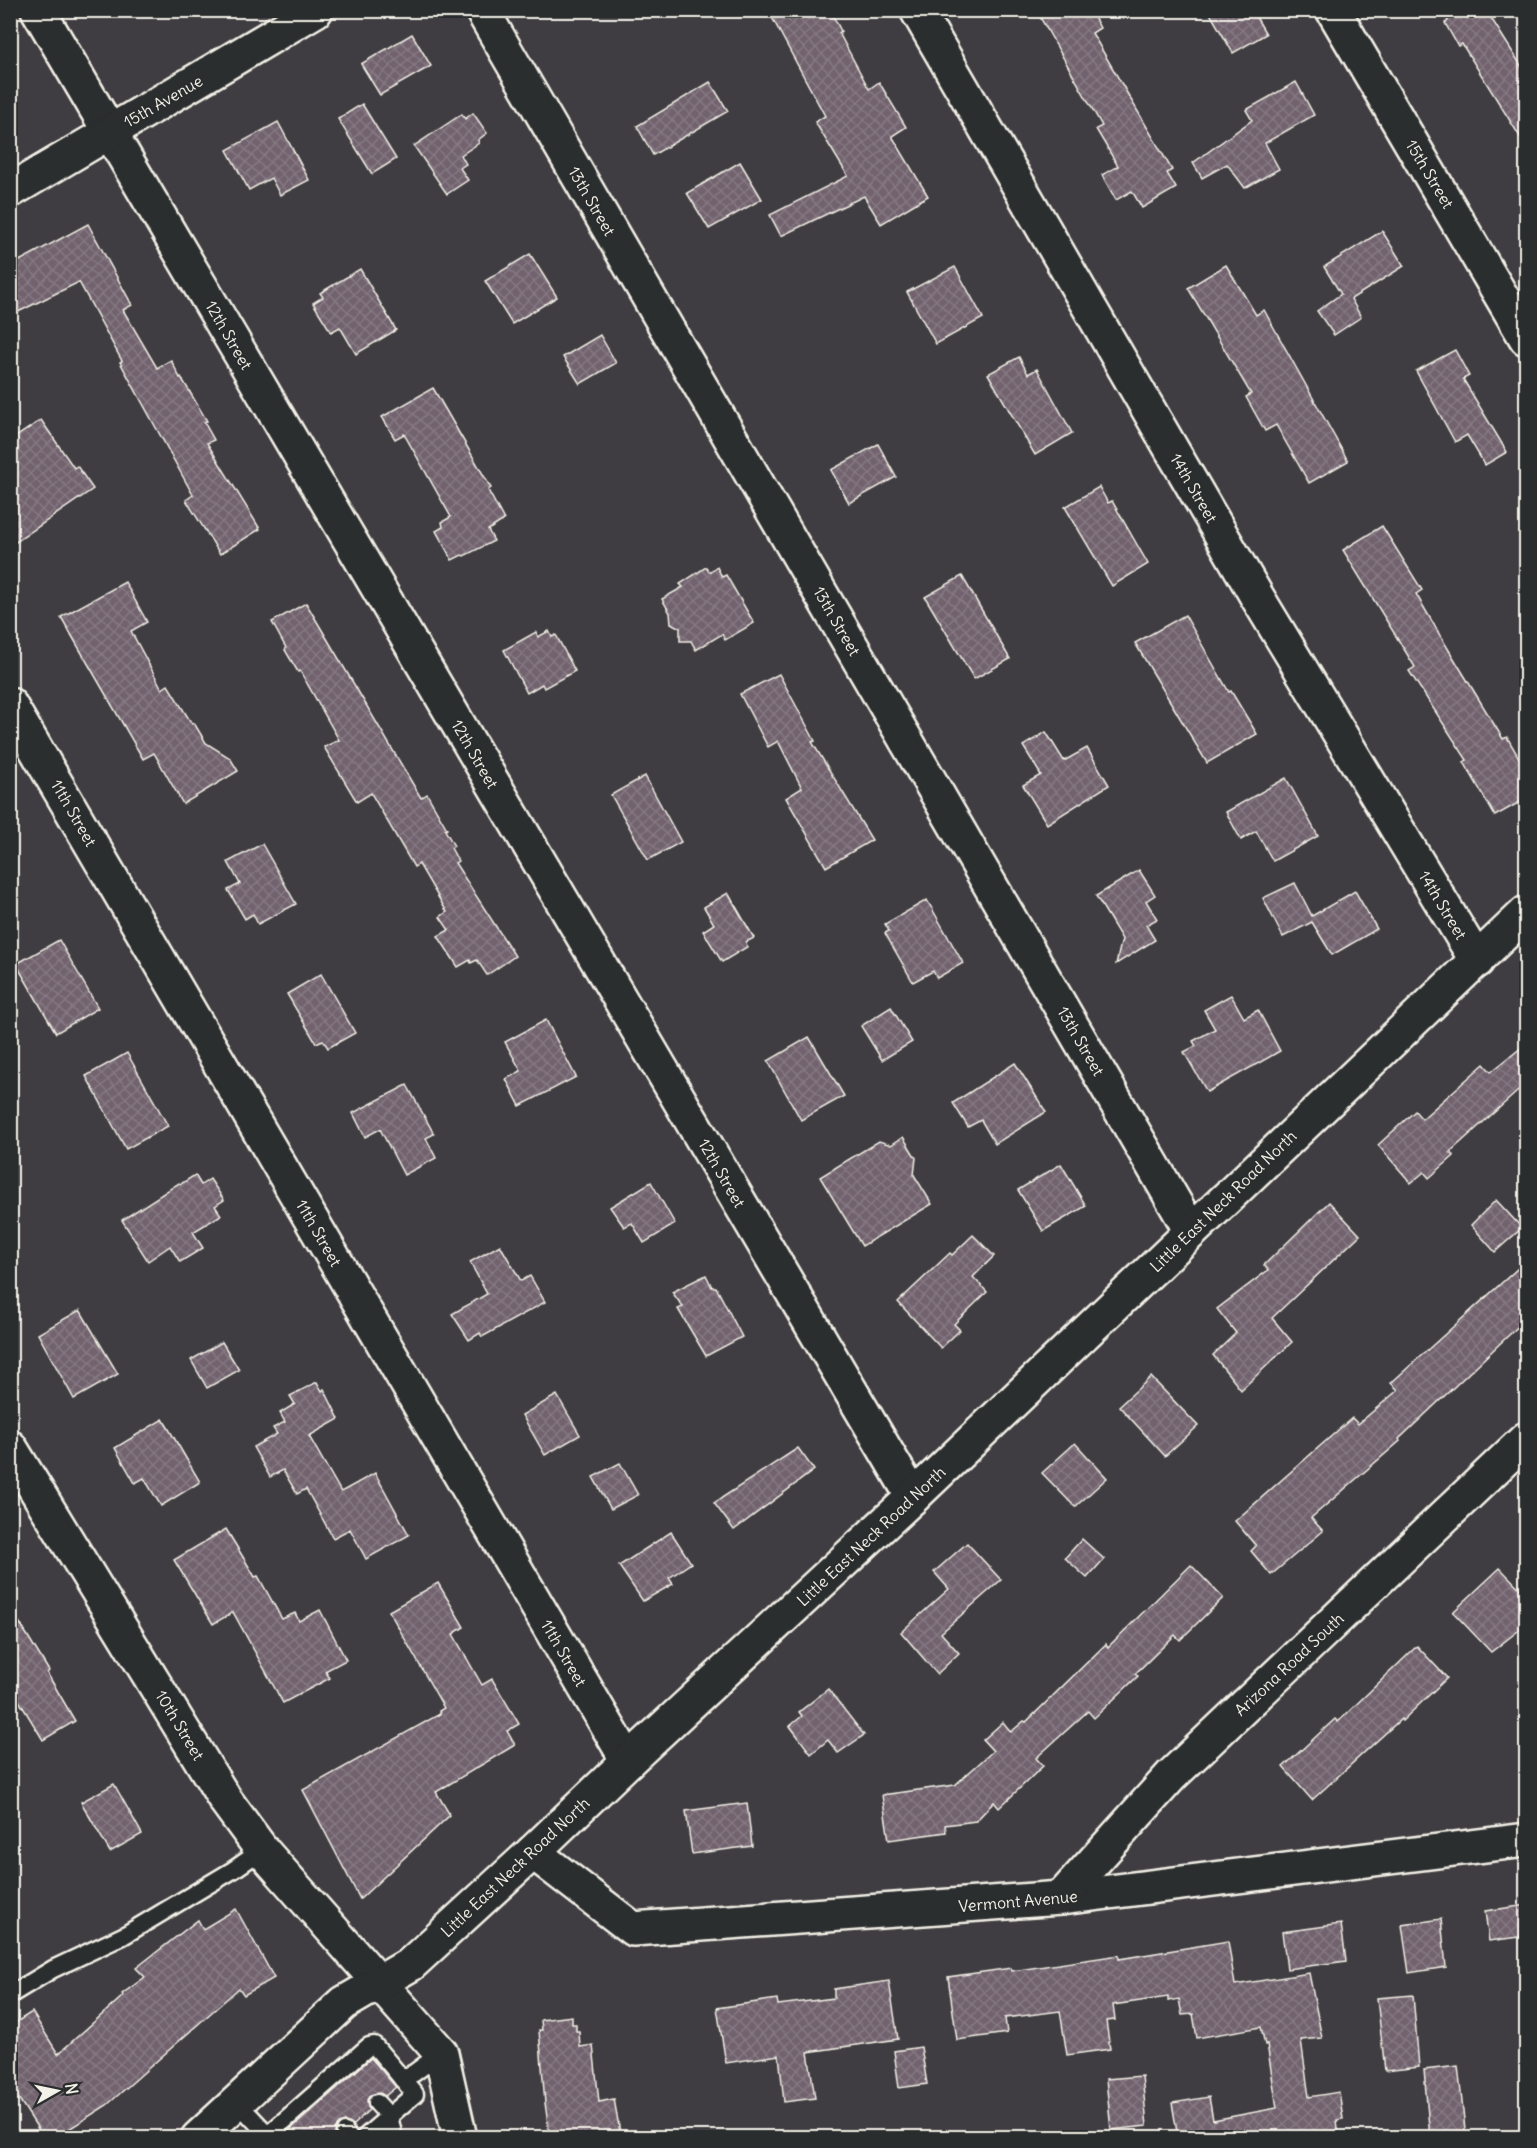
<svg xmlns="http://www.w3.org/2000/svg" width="1537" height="2148" font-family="Delius,sans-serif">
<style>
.building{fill:url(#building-cross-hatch);stroke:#f4f1e8;stroke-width:1.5}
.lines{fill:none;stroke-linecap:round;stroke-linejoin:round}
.service-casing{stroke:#f4f1e8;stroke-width:21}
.minor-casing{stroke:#f4f1e8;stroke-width:38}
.secondary-casing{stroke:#f4f1e8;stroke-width:38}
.service{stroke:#2a2d2e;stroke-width:16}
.minor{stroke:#2a2d2e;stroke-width:33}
.secondary{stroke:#2a2d2e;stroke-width:33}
.labels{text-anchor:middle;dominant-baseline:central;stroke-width:4.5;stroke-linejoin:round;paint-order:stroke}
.street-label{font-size:16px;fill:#f4f1e8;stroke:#2a2d2e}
</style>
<defs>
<pattern id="building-cross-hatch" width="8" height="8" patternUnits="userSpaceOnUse" patternTransform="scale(1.5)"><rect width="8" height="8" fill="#71626e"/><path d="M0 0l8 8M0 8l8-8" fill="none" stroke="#867983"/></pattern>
</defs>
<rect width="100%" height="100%" fill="#3f3d41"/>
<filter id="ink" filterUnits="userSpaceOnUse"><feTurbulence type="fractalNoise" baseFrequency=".0167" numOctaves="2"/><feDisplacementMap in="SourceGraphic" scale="12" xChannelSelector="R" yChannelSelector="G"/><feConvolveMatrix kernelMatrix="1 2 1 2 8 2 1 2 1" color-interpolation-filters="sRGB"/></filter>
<g filter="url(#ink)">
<g class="building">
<polygon points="768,10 830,10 841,31 839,33 869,89 879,82 906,127 892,136 928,196 881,224 864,196 781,236 770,215 848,176 815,122 825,116"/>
<polygon points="1036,10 1090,10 1100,28 1092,33 1172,170 1167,173 1176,188 1142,208 1132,191 1116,200 1102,175 1118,166 1096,129 1102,126"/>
<polygon points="1208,10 1252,10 1266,34 1233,53"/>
<polygon points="1443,10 1486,10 1527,75 1527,148 1462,44 1458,46 1445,23 1448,21"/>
<polygon points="412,34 431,66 380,95 361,64"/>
<polygon points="710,82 728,111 653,155 637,126"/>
<polygon points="1296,82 1314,115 1265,143 1279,169 1245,188 1227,164 1202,178 1193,163 1252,120 1246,110"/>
<polygon points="362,104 396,159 372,174 338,119"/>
<polygon points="473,113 487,133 478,140 479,143 461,155 466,164 460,168 468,180 447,194 414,146 462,114 465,119"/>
<polygon points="278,122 309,180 280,195 271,178 249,190 227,150"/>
<polygon points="740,162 762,199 709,229 687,193"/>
<polygon points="88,224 132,305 123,310 157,368 171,360 180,378 181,377 207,421 204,422 214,440 207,443 260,529 220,554 186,500 193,495 120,362 122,361 79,282 10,316 10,266"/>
<polygon points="1382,231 1404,266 1351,299 1361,317 1334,335 1317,311 1341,294 1324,267"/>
<polygon points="530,254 557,297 512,324 485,281"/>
<polygon points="1226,265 1256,315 1264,310 1348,461 1309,483 1276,425 1265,431 1246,397 1251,394 1188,288"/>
<polygon points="955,267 983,318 936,344 907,292"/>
<polygon points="360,269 396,330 356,354 340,327 331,332 313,303 323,297 320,293"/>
<polygon points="600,335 616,363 580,384 563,357"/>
<polygon points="1455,350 1469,376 1463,379 1507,452 1485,465 1467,435 1455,442 1416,371"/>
<polygon points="1019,357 1028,374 1037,369 1072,433 1035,455 988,374"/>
<polygon points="433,388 491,488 488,490 504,520 488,530 494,541 464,556 462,555 452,560 436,531 443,527 442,522 451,517 404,434 395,439 382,417"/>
<polygon points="41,420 74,468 77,466 93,489 10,546 10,441"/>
<polygon points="878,444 896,477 849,503 831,470"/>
<polygon points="1099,487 1108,503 1112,501 1148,564 1112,586 1065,507"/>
<polygon points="1382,526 1422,590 1416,594 1447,647 1503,739 1507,737 1527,772 1527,798 1495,816 1464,762 1467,760 1409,671 1415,667 1343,550"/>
<polygon points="706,567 709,572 717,567 722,577 726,575 754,623 725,640 722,634 696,650 691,641 680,641 680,628 671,623 670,613 662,599 683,587 680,584"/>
<polygon points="962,576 1010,659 974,679 925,597"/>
<polygon points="125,582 147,622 131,631 162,689 168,685 192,724 194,723 206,743 230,758 238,771 183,804 154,753 143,759 61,617"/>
<polygon points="306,603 421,798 427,794 447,829 445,830 454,846 451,848 458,861 455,863 515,956 487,975 477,960 471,963 470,960 458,967 438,936 449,930 440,917 447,912 419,864 414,867 371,793 357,802 324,747 339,740 300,671 298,672 285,650 286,648 272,622"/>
<polygon points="1185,615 1229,692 1231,691 1257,734 1207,763 1135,643"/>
<polygon points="549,631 552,637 556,635 575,671 544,688 542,684 527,693 504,650 536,632 538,637"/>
<polygon points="779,674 815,741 812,742 872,840 826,867 786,798 802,788 778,741 768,747 740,694"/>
<polygon points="1046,732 1064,761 1087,748 1109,785 1047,824 1023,785 1041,775 1023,746"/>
<polygon points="645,776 681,842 648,860 611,795"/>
<polygon points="1286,778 1318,836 1273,861 1256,831 1241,840 1226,812"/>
<polygon points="262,844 296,904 258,924 253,914 245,919 228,890 240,884 228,862"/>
<polygon points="1139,870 1155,895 1146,901 1157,919 1146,925 1155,940 1116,964 1122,939 1096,896"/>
<polygon points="1295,883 1312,916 1355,891 1377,929 1332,955 1312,922 1283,937 1263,898"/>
<polygon points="728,893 754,938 746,942 747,947 722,962 703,931 714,924 704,907"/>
<polygon points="927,900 963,963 937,978 933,971 913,982 885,933 889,931 885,924"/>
<polygon points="59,940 98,1008 56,1033 16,964"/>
<polygon points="321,974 355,1033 328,1048 323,1040 316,1043 287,994"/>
<polygon points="1231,995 1244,1018 1258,1010 1280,1051 1207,1092 1184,1052 1196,1046 1193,1041 1215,1029 1204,1010"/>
<polygon points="891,1007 912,1042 882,1060 861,1026"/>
<polygon points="546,1020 576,1077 520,1106 506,1079 521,1071 505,1042"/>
<polygon points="809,1037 844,1096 801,1120 768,1061"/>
<polygon points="1527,1043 1527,1083 1450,1152 1454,1156 1429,1178 1424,1172 1411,1183 1378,1145 1415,1111 1422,1119 1484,1064 1491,1072"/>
<polygon points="127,1053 168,1126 126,1149 86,1076"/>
<polygon points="1015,1063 1046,1112 995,1144 981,1120 968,1127 953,1103"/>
<polygon points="407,1085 434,1134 426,1138 436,1158 404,1175 380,1129 365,1137 353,1113"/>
<polygon points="903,1137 916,1158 914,1175 932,1204 862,1246 820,1177 879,1141 891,1145"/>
<polygon points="1061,1164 1086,1206 1043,1231 1018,1190"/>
<polygon points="195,1175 201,1185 210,1179 224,1200 215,1206 221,1215 193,1232 203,1248 180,1262 170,1246 148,1261 122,1220 179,1183 181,1184"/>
<polygon points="651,1182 675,1224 644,1243 632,1223 624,1227 610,1207"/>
<polygon points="1496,1200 1522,1228 1495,1252 1471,1225"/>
<polygon points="1329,1202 1360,1235 1272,1318 1292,1342 1241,1390 1213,1355 1236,1333 1217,1309 1268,1270 1264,1265"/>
<polygon points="973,1235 994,1256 973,1277 987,1292 954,1324 960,1330 941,1348 898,1302 950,1253 952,1255"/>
<polygon points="500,1245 521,1281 530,1276 545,1302 482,1337 480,1333 469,1340 452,1314 487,1294 470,1262"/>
<polygon points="1527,1260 1527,1318 1399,1439 1400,1441 1311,1518 1323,1531 1271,1575 1251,1551 1256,1546 1235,1521 1352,1418 1358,1424 1398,1390 1391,1383"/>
<polygon points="706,1275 712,1287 716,1287 742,1337 706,1356 678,1309 683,1307 672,1292"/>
<polygon points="80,1310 118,1374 74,1399 38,1334"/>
<polygon points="222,1342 239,1370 207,1388 191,1360"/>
<polygon points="1151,1377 1198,1426 1165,1456 1119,1406"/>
<polygon points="317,1382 322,1391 324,1389 339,1419 309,1436 341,1492 375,1473 409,1535 366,1559 350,1529 333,1538 306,1489 297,1494 283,1470 270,1477 253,1447 277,1434 273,1428 285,1422 280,1413 295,1404 290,1396"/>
<polygon points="557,1395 580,1435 545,1455 522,1415"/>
<polygon points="163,1419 200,1482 161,1506 144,1478 135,1483 115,1448"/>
<polygon points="1075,1443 1107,1478 1075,1507 1042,1473"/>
<polygon points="798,1448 814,1470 734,1530 714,1503"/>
<polygon points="620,1463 638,1495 611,1509 593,1477"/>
<polygon points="226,1529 255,1577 258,1576 282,1619 295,1613 299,1621 320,1610 346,1660 325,1671 330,1678 283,1703 233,1612 213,1624 174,1560"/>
<polygon points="671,1532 691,1563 669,1578 673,1584 643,1601 619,1566"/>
<polygon points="1082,1539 1104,1559 1087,1578 1065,1558"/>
<polygon points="967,1543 1001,1580 941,1633 959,1653 937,1674 901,1632 949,1589 934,1572"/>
<polygon points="1191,1565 1223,1598 1180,1640 1175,1635 1135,1674 1138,1676 1094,1718 1088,1711 1036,1758 1043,1766 999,1808 994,1802 976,1821 945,1825 946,1832 889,1840 882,1795 955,1785 993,1751 983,1740 1003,1722 1011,1732 1024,1721 1026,1722 1106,1644 1108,1647"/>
<polygon points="1500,1568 1527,1596 1527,1624 1491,1652 1453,1612"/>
<polygon points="438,1583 464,1627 453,1634 482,1685 492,1679 519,1724 507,1731 515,1745 436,1792 450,1815 360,1899 303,1790 440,1714 439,1711 444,1708 389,1611"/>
<polygon points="10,1607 49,1671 47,1673 75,1721 43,1740 10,1686"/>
<polygon points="1417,1646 1447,1678 1402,1721 1401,1719 1312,1800 1283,1767 1335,1719 1338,1722"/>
<polygon points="828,1689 864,1735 838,1753 828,1740 811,1754 790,1726 802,1716 799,1712"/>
<polygon points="114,1784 142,1834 110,1852 81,1802"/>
<polygon points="747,1803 752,1846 692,1854 686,1811"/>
<polygon points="1527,1905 1527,1936 1489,1941 1485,1911"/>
<polygon points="236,1909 274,1978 244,1995 239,1988 107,2105 55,2138 44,2138 10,2085 10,2026 32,2012 58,2054 123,1996 122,1994 145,1977 136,1968 198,1920 203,1929"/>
<polygon points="1441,1919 1446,1967 1409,1973 1402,1925"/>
<polygon points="1341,1924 1346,1961 1287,1969 1282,1932"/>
<polygon points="1228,1941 1235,1985 1309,1973 1322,2038 1301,2040 1309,2097 1339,2092 1343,2119 1337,2120 1339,2138 1178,2138 1172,2103 1209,2097 1213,2120 1277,2108 1267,2044 1265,2045 1261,2027 1197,2038 1193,2014 1182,2015 1179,1999 1168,2001 1168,1997 1113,2005 1115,2020 1106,2021 1110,2049 1067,2055 1060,2011 1005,2018 1007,2033 957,2040 948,1977 1011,1968 1012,1971 1119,1955 1119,1959"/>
<polygon points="889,1981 898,2039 808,2052 815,2098 784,2102 779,2055 726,2063 717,2008 777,1999 778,2005 834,1998 834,1989"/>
<polygon points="1413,1995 1419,2067 1385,2071 1377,1998"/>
<polygon points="572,2016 572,2024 576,2024 576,2031 579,2031 580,2047 593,2045 599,2102 614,2099 621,2138 550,2138 545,2103 539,2030 542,2030 541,2020"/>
<polygon points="921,2047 927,2084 899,2088 894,2051"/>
<polygon points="371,2058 396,2087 385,2096 380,2093 370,2095 367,2100 369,2110 353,2125 345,2122 339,2124 335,2132 336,2138 281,2138"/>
<polygon points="1458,2066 1466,2138 1430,2138 1424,2070"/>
<polygon points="1142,2076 1147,2126 1111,2130 1106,2079"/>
</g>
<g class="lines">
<g class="service-casing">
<g id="service">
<polyline points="10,1995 53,1969 123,1936 233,1870 262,1850"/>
<polyline points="402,2079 414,2073 441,2053"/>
<polyline points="237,2102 271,2138"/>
<polyline points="377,2103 389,2116 394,2138"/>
<polyline points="345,2132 349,2138"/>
<polyline points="268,2135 369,2046 374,2045 415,2094 364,2138"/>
</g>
</g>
<g class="minor-casing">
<g id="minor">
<polyline points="38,10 913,1497"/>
<polyline points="482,10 1191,1231"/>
<polyline points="917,10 1256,595 1477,961"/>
<polyline points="1333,10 1526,338"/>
<polyline points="10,191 316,10"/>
<polyline points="10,705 628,1761"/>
<polyline points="10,1447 226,1801 262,1850 441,2053 460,2138"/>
<polyline points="533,1852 633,1929 1061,1898 1526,1840"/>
<polyline points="1061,1898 1171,1776 1526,1439"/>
</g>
</g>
<g class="secondary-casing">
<polyline id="secondary" points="198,2138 344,2003 411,1964 533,1852 628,1761 913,1497 1526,913"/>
</g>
<use href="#service" class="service"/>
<use href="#minor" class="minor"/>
<use href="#secondary" class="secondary"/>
</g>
</g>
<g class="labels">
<g class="street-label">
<text transform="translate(163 101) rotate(-30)">15th Avenue</text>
<text transform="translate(1430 174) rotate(59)">15th Street</text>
<text transform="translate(592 201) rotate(60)">13th Street</text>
<text transform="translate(229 335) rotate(60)">12th Street</text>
<text transform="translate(1194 488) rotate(60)">14th Street</text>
<text transform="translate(837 621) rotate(60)">13th Street</text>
<text transform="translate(475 754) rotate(60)">12th Street</text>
<text transform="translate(74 813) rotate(60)">11th Street</text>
<text transform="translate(1443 905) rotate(59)">14th Street</text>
<text transform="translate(1081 1041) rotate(60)">13th Street</text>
<text transform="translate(722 1173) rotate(60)">12th Street</text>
<text transform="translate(1223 1201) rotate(-44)">Little East Neck Road North</text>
<text transform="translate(319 1233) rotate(60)">11th Street</text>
<text transform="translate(871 1536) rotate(-43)">Little East Neck Road North</text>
<text transform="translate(564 1653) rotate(60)">11th Street</text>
<text transform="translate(1289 1664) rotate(-43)">Arizona Road South</text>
<text transform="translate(180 1725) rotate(59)">10th Street</text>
<text transform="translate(515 1867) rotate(-43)">Little East Neck Road North</text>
<text transform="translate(1018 1901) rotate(-5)">Vermont Avenue</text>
</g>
</g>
<rect width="1537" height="2148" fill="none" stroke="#2a2d2e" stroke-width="36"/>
<rect x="18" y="18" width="1501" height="2112" fill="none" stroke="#f4f1e8" stroke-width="2" filter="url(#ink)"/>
<g transform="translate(57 2091) rotate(81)" stroke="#2a2d2e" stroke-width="4.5" paint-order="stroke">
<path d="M0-4.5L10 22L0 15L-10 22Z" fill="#f4f1e8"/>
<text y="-9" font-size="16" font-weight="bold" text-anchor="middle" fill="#f4f1e8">N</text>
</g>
</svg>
